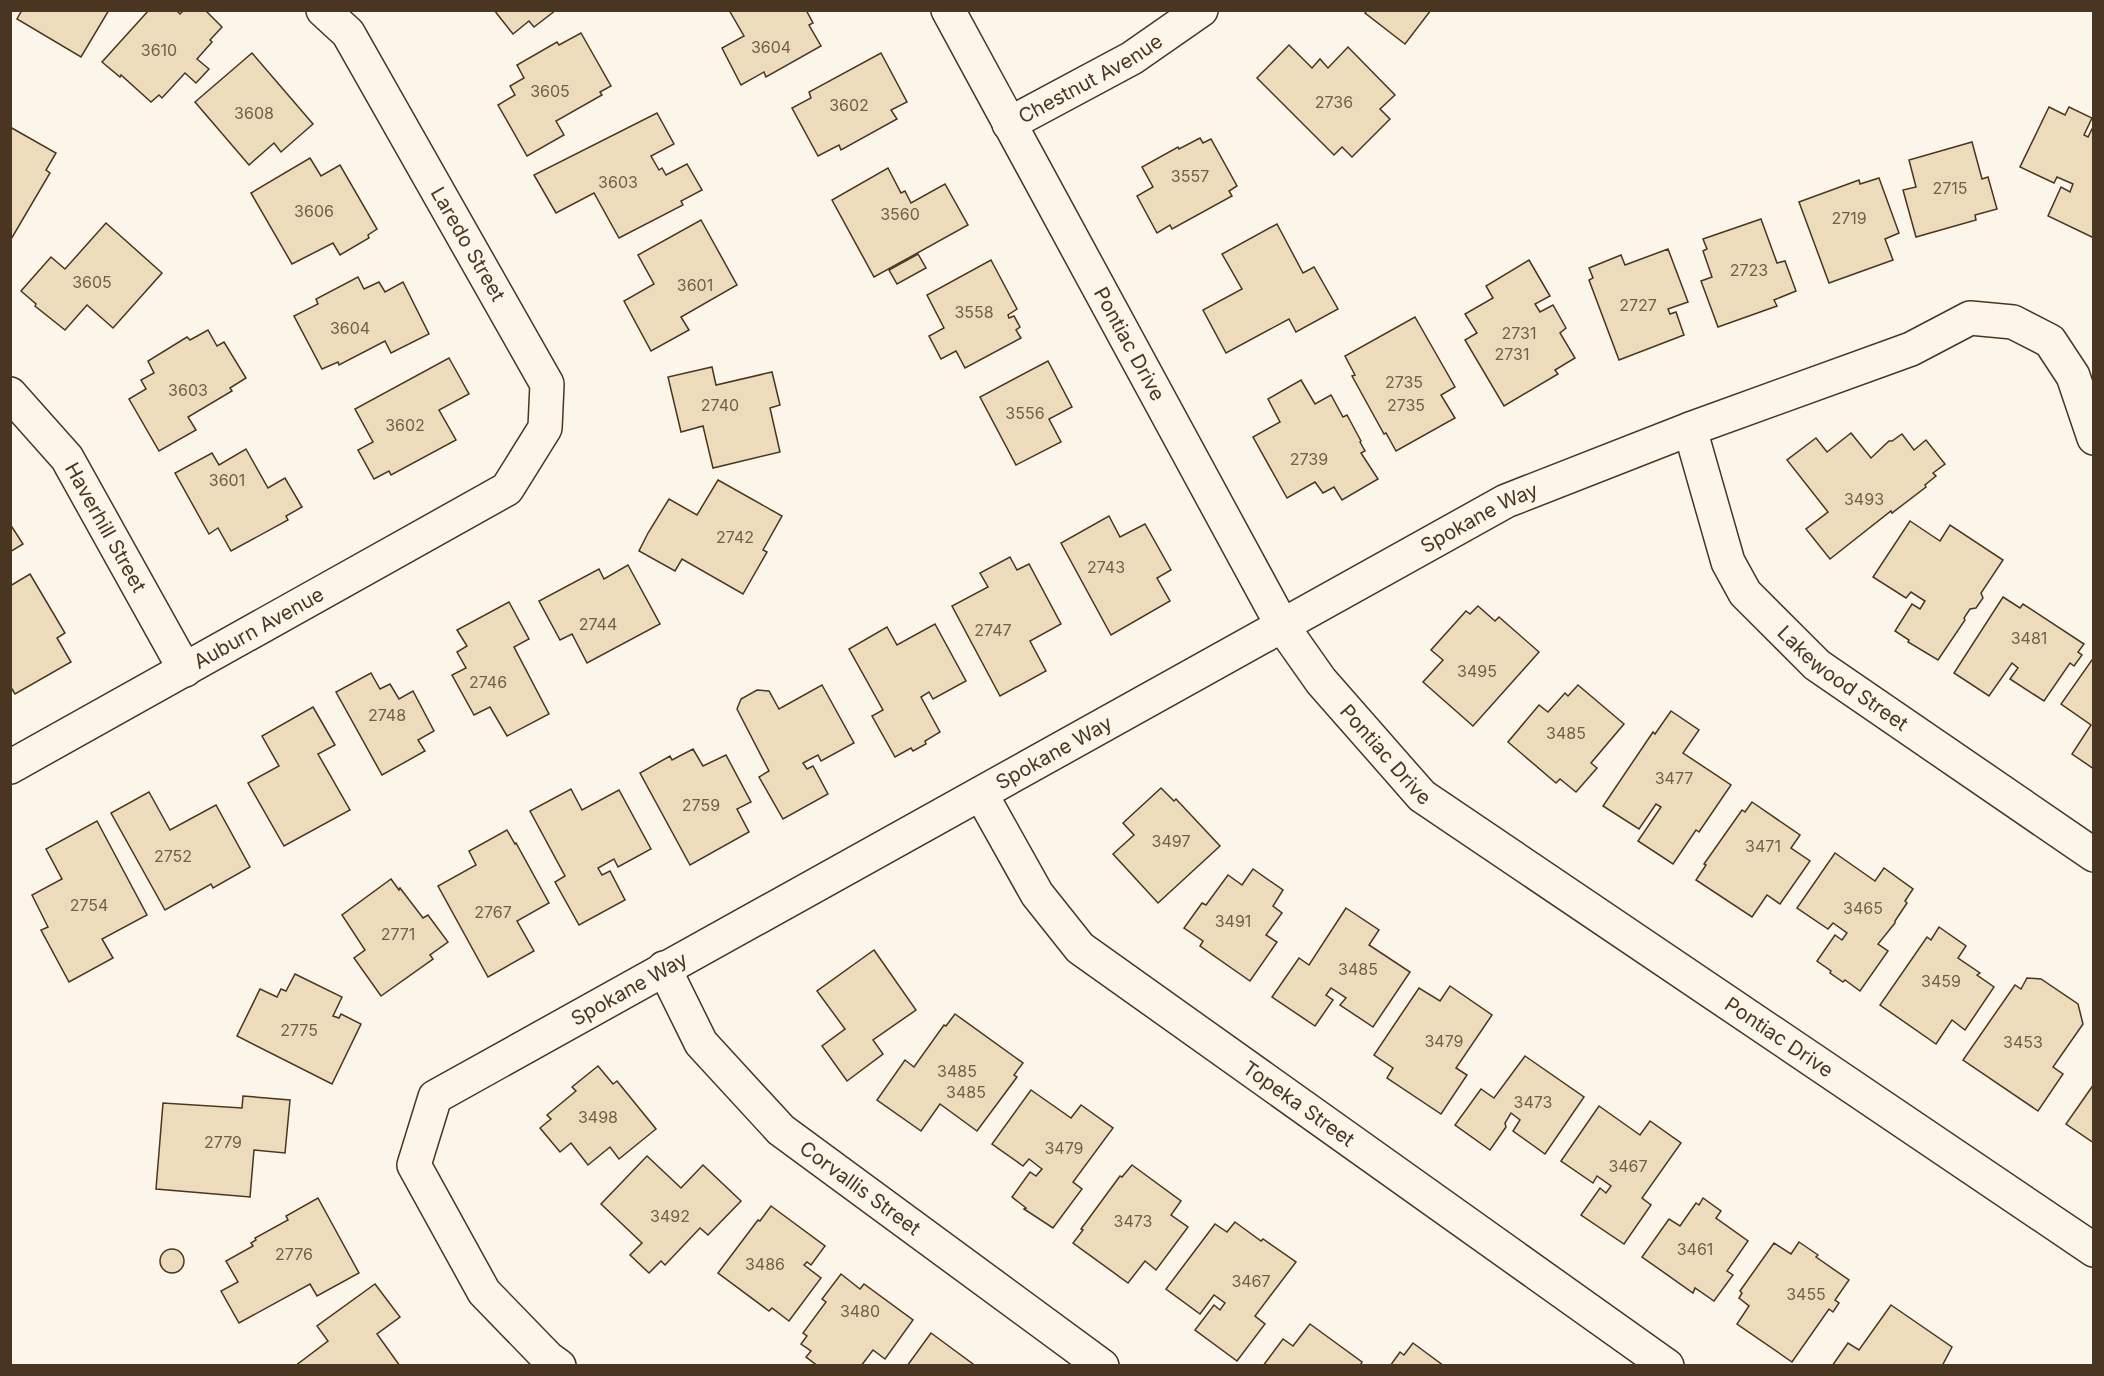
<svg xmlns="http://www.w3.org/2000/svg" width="2104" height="1376" font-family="Inter,sans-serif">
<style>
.building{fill:#ecdcbc;stroke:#4a3520;stroke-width:1.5}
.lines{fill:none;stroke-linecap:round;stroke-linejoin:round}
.street-casing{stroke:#4a3520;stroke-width:36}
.secondary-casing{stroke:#4a3520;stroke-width:36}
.street{stroke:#fbf6e9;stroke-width:33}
.secondary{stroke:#fbf6e9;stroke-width:33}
.labels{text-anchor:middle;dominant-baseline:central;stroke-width:4.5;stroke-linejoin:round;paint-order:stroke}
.number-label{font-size:16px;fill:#725f47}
.street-label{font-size:20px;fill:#4a3520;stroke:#fbf6e9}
</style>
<rect width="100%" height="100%" fill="#fbf6e9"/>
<g class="building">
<polygon points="22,10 109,10 81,57 17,19"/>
<polygon points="149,10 176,10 180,14 184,10 205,10 222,27 210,40 212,42 197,59 209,69 196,83 185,73 162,98 159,95 151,102 121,75 120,77 102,62"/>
<polygon points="494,10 556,10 534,27 529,21 513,34"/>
<polygon points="729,10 806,10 813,23 809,25 821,46 766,77 764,72 741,85 722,48 744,36"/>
<polygon points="1367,10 1431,10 1405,44 1365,13"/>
<polygon points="581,33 611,86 600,92 602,95 556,121 564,135 527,156 498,105 515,95 510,86 524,78 517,65 557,42 559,45"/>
<polygon points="1289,45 1312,68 1320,59 1328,68 1348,47 1395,95 1380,109 1390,119 1352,157 1342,147 1334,155 1257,78"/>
<polygon points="252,53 313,124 281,152 274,143 249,165 195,102"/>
<polygon points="881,53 907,102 891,110 897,119 841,150 839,145 818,156 792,108 811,98 809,92"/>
<polygon points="2049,107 2065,115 2069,107 2092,118 2084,135 2088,137 2094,125 2094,238 2048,216 2061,187 2070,192 2073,184 2057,177 2054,183 2020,167"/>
<polygon points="657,113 674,144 651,156 659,170 662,168 666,175 687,164 702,190 681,201 683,205 619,238 594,193 556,213 534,175"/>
<polygon points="10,127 56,153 46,170 50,173 10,241"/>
<polygon points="1200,138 1203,143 1211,139 1237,186 1229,191 1232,196 1172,229 1170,225 1157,233 1137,196 1153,187 1142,167 1178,147 1179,149"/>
<polygon points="1972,142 1982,179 1988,177 1997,209 1975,215 1976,220 1916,237 1903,190 1916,187 1909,160"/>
<polygon points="310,158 321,176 340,165 377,229 368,235 369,238 340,255 333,243 292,264 251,193"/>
<polygon points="888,168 901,193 905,191 911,203 945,184 968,225 874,277 832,200"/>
<polygon points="1879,178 1899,233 1885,239 1893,260 1829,283 1799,202 1859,180 1860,184"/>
<polygon points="1761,219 1777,263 1785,261 1796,291 1774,300 1777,306 1718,327 1701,281 1712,277 1703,251 1707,249 1703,239"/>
<polygon points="701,220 737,285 681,317 689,330 651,351 624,301 654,284 638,255"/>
<polygon points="106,223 162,273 113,328 87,305 65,330 35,306 36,304 21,291 51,257 65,269"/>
<polygon points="1277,224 1303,273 1314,267 1338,309 1296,332 1289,319 1226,353 1203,310 1242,289 1222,254"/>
<polygon points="1668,249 1688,302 1668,309 1670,314 1676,312 1684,335 1619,360 1589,280 1593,278 1589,268 1621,255 1625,265"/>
<polygon points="918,254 926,268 897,284 889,270"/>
<polygon points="991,260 1017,309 1008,315 1009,318 1014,316 1020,327 1016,330 1021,338 965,368 956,351 941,359 929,336 944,328 927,295"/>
<polygon points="1529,260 1550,296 1535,304 1540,312 1553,305 1566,328 1560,333 1575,358 1555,370 1558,374 1504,406 1465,340 1477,333 1465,314 1493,298 1486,286"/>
<polygon points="358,277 364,289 379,282 385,292 403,282 429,334 391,353 385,341 339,365 338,362 322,369 294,316 318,304 316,299"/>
<polygon points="1415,317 1455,387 1441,395 1455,418 1396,451 1386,433 1384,434 1352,376 1355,375 1345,356"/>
<polygon points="208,330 217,346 224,342 246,378 230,388 232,391 188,417 196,430 159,451 129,399 146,389 141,380 154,373 148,361 187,337 190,340"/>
<polygon points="449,358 469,394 439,410 456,440 391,475 389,471 374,479 358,450 373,442 355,409"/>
<polygon points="1048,361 1072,407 1049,419 1061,442 1016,465 980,397"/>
<polygon points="712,367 716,385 772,372 780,405 770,408 780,452 713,468 703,426 681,432 668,377"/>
<polygon points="1301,380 1315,404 1331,395 1343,417 1347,415 1361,441 1360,442 1365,451 1361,453 1378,479 1342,500 1334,487 1323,493 1315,482 1287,498 1253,437 1280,422 1268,399"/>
<polygon points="1851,433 1871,458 1889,441 1892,441 1902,434 1914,450 1926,440 1945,464 1933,473 1936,476 1925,485 1926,487 1892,513 1891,511 1830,559 1806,529 1828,512 1787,460 1816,438 1827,452"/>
<polygon points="246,449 268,488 285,478 302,507 286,516 288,520 231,551 218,528 209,534 175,473 212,453 219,465"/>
<polygon points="718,480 782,516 763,550 767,552 743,594 682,559 675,571 639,551 648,533 669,499 697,515"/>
<polygon points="1109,516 1120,537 1145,524 1171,570 1157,578 1170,601 1111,635 1061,543"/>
<polygon points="1910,521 1940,541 1950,525 2003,560 1981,593 1983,598 1976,608 1970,609 1964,618 1965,620 1938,660 1908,642 1909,640 1895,631 1912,604 1920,609 1925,601 1911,592 1906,598 1873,577"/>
<polygon points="10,524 23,544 10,552"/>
<polygon points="1010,557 1017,570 1029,564 1061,624 1030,641 1046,671 1000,696 952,606 988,587 980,573"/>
<polygon points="628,565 660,624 587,663 572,634 560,640 539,601 599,569 604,579"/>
<polygon points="30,574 65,633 57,638 71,662 15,694 12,689 10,690 10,586"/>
<polygon points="2003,597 2020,608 2023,604 2084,644 2078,652 2082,655 2074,666 2070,663 2044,701 2010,679 2018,668 2012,663 1989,696 1954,673"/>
<polygon points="509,602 529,639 514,647 549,714 507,736 490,707 474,715 452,675 466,668 457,652 467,646 457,630"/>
<polygon points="1478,606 1495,621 1499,617 1539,652 1473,726 1423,682 1443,660 1431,650 1466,611 1470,614"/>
<polygon points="935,624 966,681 933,699 929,692 921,697 940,732 925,741 926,744 913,751 911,748 895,757 872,716 883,710 849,649 887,627 897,645"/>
<polygon points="2094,657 2094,769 2072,754 2091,725 2061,704"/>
<polygon points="371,673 380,689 390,684 399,699 413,691 434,731 418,740 425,751 382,775 336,692"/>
<polygon points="822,685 854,743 821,761 818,755 803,763 807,769 813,766 828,794 783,819 759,777 769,771 737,709 741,699 757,690 769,691 779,709"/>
<polygon points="1578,685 1624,724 1591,763 1597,768 1576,792 1560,779 1556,783 1508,742 1539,705 1548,712 1565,693 1568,696"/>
<polygon points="313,707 335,745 318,754 350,810 284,846 248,783 279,766 262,736"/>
<polygon points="1671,711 1699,730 1683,753 1731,785 1699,832 1696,830 1673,864 1638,841 1661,807 1656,804 1639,829 1603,806 1653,732 1655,734"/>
<polygon points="693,749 703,766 726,755 751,802 737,809 749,832 690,865 640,773 670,756 672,760"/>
<polygon points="1161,788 1174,801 1176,799 1220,846 1158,903 1113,854 1134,835 1123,823"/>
<polygon points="571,789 582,810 619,790 651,849 618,867 614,859 598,868 602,875 610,871 625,900 579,925 555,882 565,876 530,811"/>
<polygon points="149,792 170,830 216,805 250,867 213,888 211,884 165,910 111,813"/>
<polygon points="1752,802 1800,835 1791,848 1810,861 1780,904 1767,895 1752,917 1696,880 1706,865 1704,864 1742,810 1745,812"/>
<polygon points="97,821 147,915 102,939 113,958 69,982 41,930 48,927 32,895 62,879 46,849"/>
<polygon points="507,830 515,844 516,843 549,903 517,921 534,951 488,977 438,886 476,865 469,851"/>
<polygon points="1835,853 1875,881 1884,868 1913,889 1905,901 1907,903 1895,921 1895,923 1878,944 1888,951 1860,991 1845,980 1843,982 1830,973 1831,971 1817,961 1835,935 1842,940 1847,933 1833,923 1828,929 1797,908"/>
<polygon points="1253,869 1283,890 1273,906 1282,913 1266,935 1277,942 1250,981 1200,946 1203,941 1184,928 1202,903 1206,905 1228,875 1242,885"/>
<polygon points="391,879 399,890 400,888 423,918 428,915 448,942 430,955 433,959 381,996 354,958 365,950 342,915"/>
<polygon points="1346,908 1379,930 1369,945 1410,972 1373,1027 1340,1005 1346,998 1331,988 1326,995 1333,1000 1315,1026 1272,997 1299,958 1309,965"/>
<polygon points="1939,927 1966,946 1958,958 1980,973 1977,975 1994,987 1965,1030 1952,1020 1936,1044 1880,1005 1927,937 1931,940"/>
<polygon points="874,950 916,1010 873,1040 883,1054 847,1081 822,1046 845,1029 817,991"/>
<polygon points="295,974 342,997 333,1016 339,1018 341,1014 361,1024 332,1084 237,1036 260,989 277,997 281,989 286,991"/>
<polygon points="2027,978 2041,979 2078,1004 2083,1024 2053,1067 2063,1074 2038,1111 1963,1060 2015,985 2021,989"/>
<polygon points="1450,986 1492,1015 1456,1068 1467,1075 1441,1114 1387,1078 1393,1068 1374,1055 1419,988 1440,1001"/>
<polygon points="955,1014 1023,1063 1014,1075 1017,1077 977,1131 940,1104 921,1131 877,1100 905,1060 914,1067 944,1025 946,1026"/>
<polygon points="1525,1056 1584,1097 1545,1154 1513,1131 1520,1120 1511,1113 1505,1123 1506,1127 1490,1150 1455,1125 1481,1089 1494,1098"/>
<polygon points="598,1066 613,1084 617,1081 656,1129 619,1159 610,1147 588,1165 571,1143 560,1152 540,1128 551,1119 547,1115 576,1091 572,1087"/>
<polygon points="2094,1084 2094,1143 2066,1124"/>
<polygon points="1031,1090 1071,1118 1081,1105 1113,1128 1073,1182 1082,1189 1053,1228 1024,1209 1026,1208 1012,1197 1030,1172 1036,1176 1042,1169 1029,1159 1023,1166 992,1144"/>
<polygon points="243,1096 290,1100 285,1153 254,1150 250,1197 156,1189 163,1103 242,1108"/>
<polygon points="1599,1106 1640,1135 1650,1121 1681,1143 1642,1198 1651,1205 1624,1244 1581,1215 1600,1188 1606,1193 1611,1186 1597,1176 1593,1183 1561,1161"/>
<polygon points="647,1156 681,1188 703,1165 741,1201 708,1235 700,1228 665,1265 661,1261 649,1273 630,1255 642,1243 601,1204"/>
<polygon points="1132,1165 1181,1201 1171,1215 1188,1227 1156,1270 1145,1261 1128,1283 1073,1243 1083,1230 1081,1229 1120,1176 1122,1177"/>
<polygon points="318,1198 359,1273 317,1296 310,1284 239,1323 221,1291 238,1282 226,1261 253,1246 251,1243 256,1240 255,1238 288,1220 286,1216"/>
<polygon points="1703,1198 1721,1211 1716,1218 1748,1241 1727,1271 1733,1275 1714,1301 1695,1288 1693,1293 1642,1257 1669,1219 1680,1226 1696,1203 1699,1205"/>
<polygon points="771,1206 825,1246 811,1265 807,1262 804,1265 821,1278 789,1321 772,1308 769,1311 718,1273 758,1220 760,1221"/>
<polygon points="1235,1222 1261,1241 1263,1239 1296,1262 1255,1316 1265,1324 1237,1361 1195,1330 1214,1305 1220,1310 1225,1303 1214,1295 1200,1314 1166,1289 1215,1224 1227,1232"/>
<polygon points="1799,1242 1818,1255 1816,1257 1849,1280 1835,1300 1839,1303 1833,1312 1829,1309 1792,1362 1737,1324 1749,1306 1739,1298 1742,1293 1740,1291 1774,1243 1791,1254"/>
<circle cx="172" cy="1261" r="12"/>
<polygon points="841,1274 860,1289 864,1284 913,1320 885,1359 873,1350 861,1366 818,1366 806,1357 811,1351 801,1344 807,1336 803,1333 826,1302 822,1299"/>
<polygon points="375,1284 400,1317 377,1334 400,1366 295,1366 328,1341 317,1326"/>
<polygon points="1891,1305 1952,1347 1942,1366 1832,1366 1848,1343 1859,1350"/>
<polygon points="1310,1324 1362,1362 1360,1366 1263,1366 1283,1339 1293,1346"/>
<polygon points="931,1333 973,1364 972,1366 907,1366"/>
<polygon points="1413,1343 1444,1366 1390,1366 1400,1352 1404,1355"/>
</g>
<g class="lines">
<g class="street-casing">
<g id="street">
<path id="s1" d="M10,394L67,458L185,670"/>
<path id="s2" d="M1690,429L1728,562L1745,593L1817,665L2094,855"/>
<path id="s3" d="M10,767L507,489L545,428L547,384L348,33L323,10"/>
<path id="s4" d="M981,794L1037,894L1080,948L1667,1366"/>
<path id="s5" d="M664,968L701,1043L781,1130L1102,1366"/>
<path id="s6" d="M559,1366L548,1358L484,1292L414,1165L435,1097L1506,501L1690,429L1911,349L1970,318L2013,322L2050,341L2073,376L2094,438"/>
</g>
</g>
<g class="secondary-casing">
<g id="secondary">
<path id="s7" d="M948,10L1283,627L1321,681L1422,796L2094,1250"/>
<path id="s8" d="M1009,124L1132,58L1201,10"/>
</g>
</g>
<use href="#street" class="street"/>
<use href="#secondary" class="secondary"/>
</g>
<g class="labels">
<g class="number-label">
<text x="771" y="47">3604</text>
<text x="159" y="50">3610</text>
<text x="550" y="91">3605</text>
<text x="1334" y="102">2736</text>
<text x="849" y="105">3602</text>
<text x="254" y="113">3608</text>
<text x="1190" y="176">3557</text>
<text x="618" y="182">3603</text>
<text x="1950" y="188">2715</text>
<text x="314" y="211">3606</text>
<text x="900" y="214">3560</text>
<text x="1849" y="218">2719</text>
<text x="1749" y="270">2723</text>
<text x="92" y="282">3605</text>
<text x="695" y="285">3601</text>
<text x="1638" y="305">2727</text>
<text x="974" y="312">3558</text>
<text x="350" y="328">3604</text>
<text x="1519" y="333">2731</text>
<text x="1512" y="354">2731</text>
<text x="1404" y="382">2735</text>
<text x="188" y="390">3603</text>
<text x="720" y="405">2740</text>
<text x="1406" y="405">2735</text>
<text x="1025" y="413">3556</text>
<text x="405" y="425">3602</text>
<text x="1309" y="459">2739</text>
<text x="227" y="480">3601</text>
<text x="1864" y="499">3493</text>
<text x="735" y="537">2742</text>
<text x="1106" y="567">2743</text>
<text x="598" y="624">2744</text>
<text x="993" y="630">2747</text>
<text x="2029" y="638">3481</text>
<text x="1477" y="671">3495</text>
<text x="488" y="682">2746</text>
<text x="387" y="715">2748</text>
<text x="1566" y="733">3485</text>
<text x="1674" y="778">3477</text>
<text x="701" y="805">2759</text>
<text x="1171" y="841">3497</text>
<text x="1763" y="846">3471</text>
<text x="173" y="856">2752</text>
<text x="89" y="905">2754</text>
<text x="1863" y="908">3465</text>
<text x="493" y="912">2767</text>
<text x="1233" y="921">3491</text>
<text x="398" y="934">2771</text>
<text x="1358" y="969">3485</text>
<text x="1941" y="981">3459</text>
<text x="299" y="1030">2775</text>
<text x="1444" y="1041">3479</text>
<text x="2023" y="1042">3453</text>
<text x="957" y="1071">3485</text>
<text x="966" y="1092">3485</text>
<text x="1533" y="1102">3473</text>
<text x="598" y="1117">3498</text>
<text x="223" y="1142">2779</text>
<text x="1064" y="1148">3479</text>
<text x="1628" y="1166">3467</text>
<text x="670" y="1216">3492</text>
<text x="1133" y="1221">3473</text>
<text x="1695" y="1249">3461</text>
<text x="294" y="1254">2776</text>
<text x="765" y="1264">3486</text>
<text x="1251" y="1281">3467</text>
<text x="1806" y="1294">3455</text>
<text x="860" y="1311">3480</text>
</g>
<g class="street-label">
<text stroke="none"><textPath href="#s8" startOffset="93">Chestnut Avenue</textPath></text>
<text transform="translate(468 244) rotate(60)">Laredo Street</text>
<text stroke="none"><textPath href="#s7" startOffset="380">Pontiac Drive</textPath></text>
<text stroke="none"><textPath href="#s6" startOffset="1516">Spokane Way</textPath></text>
<text stroke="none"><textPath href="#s1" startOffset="165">Haverhill Street</textPath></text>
<text stroke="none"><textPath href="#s3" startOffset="285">Auburn Avenue</textPath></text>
<text stroke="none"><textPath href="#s2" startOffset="304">Lakewood Street</textPath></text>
<text stroke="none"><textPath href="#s6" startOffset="1030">Spokane Way</textPath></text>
<text stroke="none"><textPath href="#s7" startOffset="866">Pontiac Drive</textPath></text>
<text stroke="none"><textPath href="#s6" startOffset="544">Spokane Way</textPath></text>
<text stroke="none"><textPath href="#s7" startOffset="1352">Pontiac Drive</textPath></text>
<text stroke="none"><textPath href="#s4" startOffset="452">Topeka Street</textPath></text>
<text stroke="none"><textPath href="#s5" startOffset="300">Corvallis Street</textPath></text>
</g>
</g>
<rect width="2104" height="1376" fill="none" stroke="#4a3520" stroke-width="24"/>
</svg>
